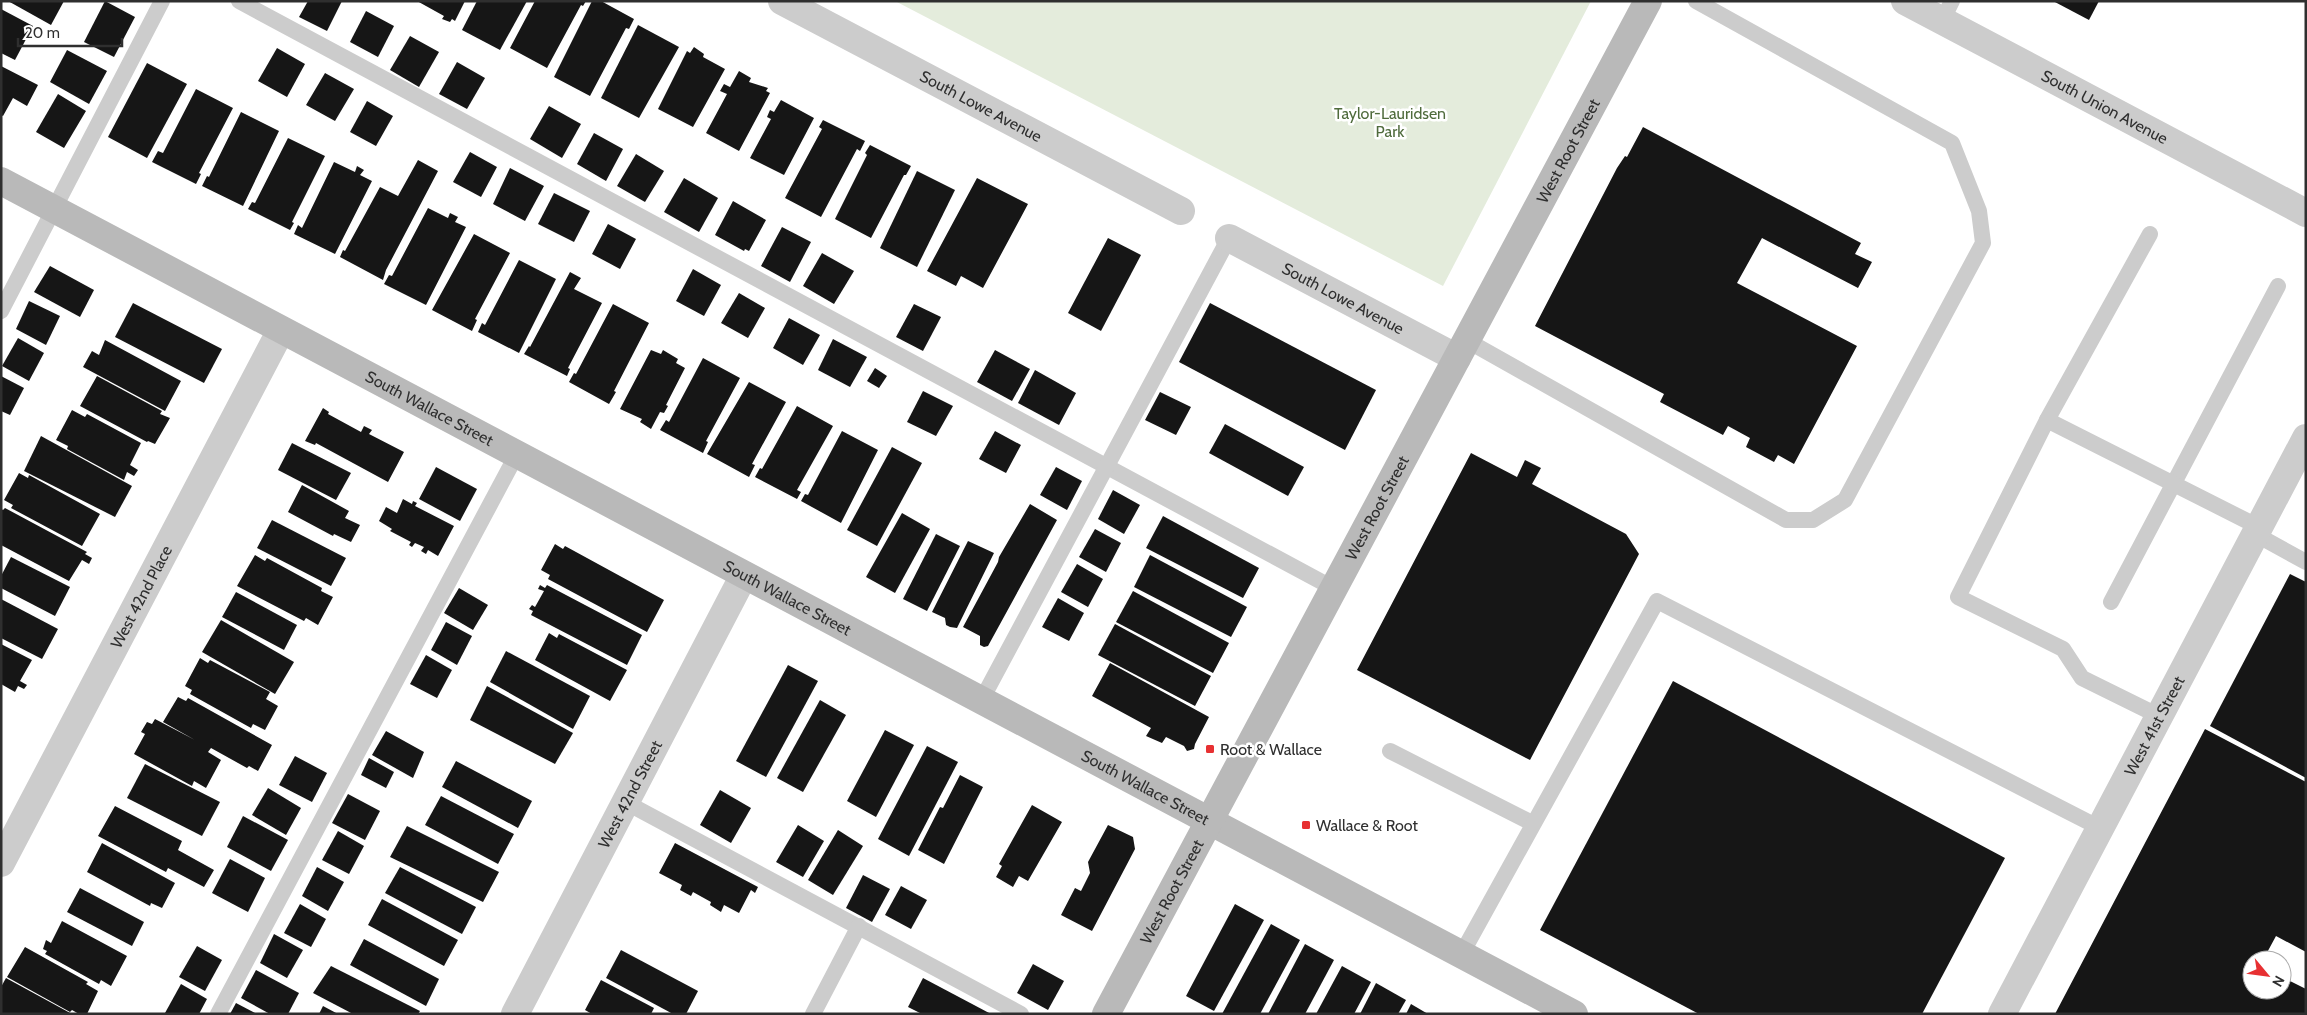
<svg xmlns="http://www.w3.org/2000/svg" width="2307" height="1015" font-family="Cabin,sans-serif">
<style>
.green{fill:#e4ecdc}
.building{fill:#161616}
.lines{fill:none;stroke-linecap:round;stroke-linejoin:round}
.lane{stroke:#ccc;stroke-width:16}
.street{stroke:#ccc;stroke-width:28}
.secondary{stroke:#b9b9b9;stroke-width:28}
.poi-dot{fill:#e73032;stroke:#fff;stroke-width:2}
.labels{text-anchor:middle;dominant-baseline:central;stroke-width:5;stroke-linejoin:round;paint-order:stroke}
.street-label{font-size:16px;fill:#2f2f2f;stroke:#fff}
.park-label{font-size:16px;fill:#4f6b3c;stroke:#fff}
.poi-label{font-size:16px;fill:#2f2f2f;stroke:#fff;text-anchor:start}
</style>
<rect width="100%" height="100%" fill="#fff"/>
<polygon class="green" points="895,1 1591,1 1443,286"/>
<g class="building">
<polygon points="8,1 64,1 51,25"/>
<polygon points="105,1 135,17 114,57 84,42"/>
<polygon points="308,1 342,1 327,31 299,17"/>
<polygon points="417,1 465,1 455,21 452,19 450,22 442,19 444,16"/>
<polygon points="477,1 527,1 500,50 462,30"/>
<polygon points="535,1 586,1 583,6 581,5 547,68 510,48"/>
<polygon points="592,1 601,1 634,19 629,29 626,28 590,96 554,77"/>
<polygon points="2053,1 2099,1 2089,20"/>
<polygon points="1,9 33,26 15,60 1,53"/>
<polygon points="366,11 394,26 378,57 350,42"/>
<polygon points="638,25 679,47 639,118 601,98"/>
<polygon points="410,36 439,52 419,87 390,70"/>
<polygon points="694,47 704,54 703,57 725,69 693,127 658,109 687,51 690,53"/>
<polygon points="277,48 305,64 287,97 258,81"/>
<polygon points="67,50 107,71 89,104 50,82"/>
<polygon points="457,62 485,78 467,109 439,94"/>
<polygon points="147,63 187,84 147,158 108,137"/>
<polygon points="1,66 38,85 27,106 13,98 3,116 1,115"/>
<polygon points="739,71 751,78 749,82 768,88 766,91 770,93 739,151 706,133 727,94 720,91 724,84 730,87"/>
<polygon points="325,73 354,89 335,121 306,105"/>
<polygon points="196,89 233,108 199,173 201,174 196,184 152,162 158,151 163,153"/>
<polygon points="58,94 86,111 64,148 36,132"/>
<polygon points="781,100 814,118 784,175 750,158 771,119 767,117 770,110 774,112"/>
<polygon points="367,101 393,116 376,146 350,132"/>
<polygon points="549,106 581,124 562,158 530,139"/>
<polygon points="241,112 279,131 243,206 202,186 207,176 209,177"/>
<polygon points="823,120 865,141 860,151 857,149 821,217 785,198 822,129 819,127"/>
<polygon points="1643,127 1861,243 1855,254 1872,262 1858,288 1762,238 1737,283 1857,346 1794,464 1778,455 1774,462 1746,447 1750,438 1728,426 1723,435 1660,402 1664,394 1535,326 1617,168 1625,156 1627,157"/>
<polygon points="594,133 623,149 606,181 577,164"/>
<polygon points="288,138 325,156 292,222 294,223 290,230 248,209 252,202 255,203"/>
<polygon points="870,145 911,166 906,175 904,175 871,238 835,219 867,155 865,153"/>
<polygon points="470,152 497,167 481,197 453,182"/>
<polygon points="636,154 664,171 645,202 617,186"/>
<polygon points="418,160 438,171 386,270 383,280 340,257 343,250 345,251 380,187 398,196"/>
<polygon points="334,162 355,172 357,166 364,170 360,175 372,181 335,254 294,234 298,225 302,228"/>
<polygon points="510,168 544,186 525,221 493,204"/>
<polygon points="917,171 955,190 917,267 880,248"/>
<polygon points="684,178 718,198 699,232 664,212"/>
<polygon points="977,178 1028,204 983,288 961,276 956,286 927,271"/>
<polygon points="554,193 590,211 574,242 538,224"/>
<polygon points="733,201 766,220 749,251 745,249 744,251 715,235"/>
<polygon points="428,208 448,218 450,213 458,217 455,222 466,227 426,305 384,284 389,275 392,276"/>
<polygon points="608,224 636,239 620,269 592,254"/>
<polygon points="782,227 811,242 790,282 761,266"/>
<polygon points="474,234 510,253 475,319 477,320 472,331 432,310"/>
<polygon points="1108,238 1141,255 1101,331 1068,313"/>
<polygon points="822,253 854,271 834,304 803,286"/>
<polygon points="519,260 556,279 519,353 478,332 482,323 485,325"/>
<polygon points="50,266 94,290 80,317 34,292"/>
<polygon points="693,269 721,285 704,316 676,301"/>
<polygon points="570,272 581,278 574,289 602,303 568,368 570,369 567,376 524,354 529,346 530,347"/>
<polygon points="739,293 765,308 748,338 721,323"/>
<polygon points="29,301 60,316 46,345 16,329"/>
<polygon points="133,303 222,349 204,383 115,337"/>
<polygon points="1210,303 1376,390 1345,450 1179,362"/>
<polygon points="613,304 649,323 614,391 616,392 609,404 569,382 574,373 576,374"/>
<polygon points="914,304 941,317 923,351 896,337"/>
<polygon points="789,318 820,335 803,365 773,348"/>
<polygon points="18,338 44,353 29,381 2,366"/>
<polygon points="833,339 867,357 850,387 818,370"/>
<polygon points="105,340 181,381 165,411 83,367 92,351 99,355"/>
<polygon points="651,350 661,354 663,350 678,359 676,363 685,368 666,405 668,406 664,413 660,412 651,429 640,422 642,419 620,409"/>
<polygon points="995,350 1030,369 1012,401 977,382"/>
<polygon points="703,358 740,378 706,441 708,442 703,453 660,430 666,420 669,422"/>
<polygon points="875,368 887,376 879,388 867,381"/>
<polygon points="1035,370 1076,393 1059,425 1018,403"/>
<polygon points="1,376 24,388 10,415 1,411"/>
<polygon points="97,376 162,411 160,414 170,418 155,444 148,441 147,442 80,406"/>
<polygon points="749,382 786,402 752,464 755,465 749,477 707,454"/>
<polygon points="923,391 953,406 936,436 907,422"/>
<polygon points="1160,392 1191,407 1176,435 1145,420"/>
<polygon points="797,406 833,426 797,490 801,492 797,499 755,477 760,468 762,469"/>
<polygon points="323,408 329,412 328,414 361,432 364,426 372,430 369,434 404,452 388,482 316,443 315,445 305,441"/>
<polygon points="72,410 85,417 87,414 141,443 130,465 138,470 134,476 127,472 124,480 67,449 68,446 56,440"/>
<polygon points="1225,424 1304,467 1288,496 1209,453"/>
<polygon points="842,431 878,450 841,523 801,501 805,494 808,495"/>
<polygon points="995,431 1021,445 1006,473 979,459"/>
<polygon points="41,436 132,486 115,517 24,471"/>
<polygon points="292,443 351,473 336,500 278,470"/>
<polygon points="892,447 922,463 877,546 847,530"/>
<polygon points="1471,453 1517,477 1525,460 1541,468 1532,484 1626,534 1639,554 1530,760 1357,670"/>
<polygon points="436,467 477,489 460,521 419,499"/>
<polygon points="1056,467 1082,481 1067,510 1040,495"/>
<polygon points="19,473 28,478 29,475 100,514 82,546 11,508 13,505 4,500"/>
<polygon points="302,485 349,511 345,518 360,525 351,542 334,534 333,536 288,512"/>
<polygon points="1113,490 1140,505 1124,534 1098,519"/>
<polygon points="403,499 412,504 413,501 417,503 415,506 454,526 438,556 428,550 426,554 421,551 424,547 415,543 412,547 409,545 411,542 390,531 392,529 379,521 386,507 397,513"/>
<polygon points="1030,504 1057,520 988,646 984,647 980,645 980,636 963,627 998,562 999,557"/>
<polygon points="5,508 87,552 85,554 92,558 89,564 82,560 69,581 1,545 1,509 3,510"/>
<polygon points="902,513 930,529 895,593 866,577"/>
<polygon points="1163,516 1259,568 1243,598 1146,548"/>
<polygon points="272,520 346,558 331,586 257,548"/>
<polygon points="1095,529 1121,543 1106,572 1079,557"/>
<polygon points="936,534 960,546 927,611 903,599"/>
<polygon points="968,541 994,553 957,628 950,627 946,625 945,618 932,612"/>
<polygon points="555,544 563,549 565,546 664,600 647,632 548,579 550,575 541,570"/>
<polygon points="255,555 265,561 267,558 322,588 321,591 333,597 318,625 306,618 304,621 237,586"/>
<polygon points="1150,555 1247,607 1231,637 1134,587"/>
<polygon points="11,557 70,587 55,616 1,588 1,576"/>
<polygon points="1077,564 1103,579 1088,607 1061,592"/>
<polygon points="2290,574 2306,582 2306,778 2210,726"/>
<polygon points="540,585 545,588 547,585 642,635 627,665 531,615 533,611 529,609 532,605 535,607 544,591 538,589"/>
<polygon points="459,588 488,605 473,630 444,613"/>
<polygon points="1133,591 1229,643 1213,673 1116,622"/>
<polygon points="236,592 297,625 284,650 222,617"/>
<polygon points="1058,598 1084,613 1069,641 1042,627"/>
<polygon points="1,599 58,629 42,659 1,638"/>
<polygon points="221,620 294,662 275,694 202,652"/>
<polygon points="446,622 472,636 457,665 431,650"/>
<polygon points="1115,624 1211,676 1195,706 1098,655"/>
<polygon points="549,633 557,638 559,634 627,670 610,701 535,660"/>
<polygon points="1,644 32,660 20,681 27,685 24,689 18,686 15,692 1,684"/>
<polygon points="506,651 590,696 573,729 490,682"/>
<polygon points="426,655 452,670 437,698 410,684"/>
<polygon points="200,658 208,663 210,660 270,692 266,699 278,706 265,730 253,724 251,728 190,694 192,690 185,686"/>
<polygon points="1110,663 1209,717 1195,744 1194,749 1187,751 1184,746 1166,737 1162,743 1146,736 1151,728 1092,696"/>
<polygon points="788,665 818,681 766,777 736,761"/>
<polygon points="1673,681 2005,858 1922,1014 1699,1014 1540,930"/>
<polygon points="487,686 573,733 555,764 470,720"/>
<polygon points="178,697 186,701 188,698 272,745 258,771 249,766 247,768 211,748 208,752 221,760 206,788 194,781 192,786 134,754 145,734 141,732 147,722 152,724 155,719 195,740 163,722"/>
<polygon points="820,700 846,715 803,792 777,778"/>
<polygon points="2205,729 2306,782 2306,952 2276,936 2263,960 2252,960 2252,990 2282,990 2282,977 2306,989 2306,1014 2055,1014"/>
<polygon points="885,730 914,745 876,817 847,801"/>
<polygon points="386,731 424,752 413,778 372,755"/>
<polygon points="927,746 958,762 909,856 878,839"/>
<polygon points="295,756 327,773 312,802 279,785"/>
<polygon points="369,758 394,772 386,788 361,775"/>
<polygon points="456,761 532,801 518,828 442,787"/>
<polygon points="145,764 220,802 202,836 127,798"/>
<polygon points="960,775 983,787 944,864 918,850 940,807 943,808"/>
<polygon points="268,788 301,808 286,835 252,815"/>
<polygon points="720,790 751,808 731,843 700,825"/>
<polygon points="348,794 380,811 365,840 332,823"/>
<polygon points="441,796 514,834 498,864 425,825"/>
<polygon points="1032,805 1062,822 1028,881 1019,876 1013,887 996,877 1002,866 999,864"/>
<polygon points="115,806 182,841 178,850 214,870 204,887 168,868 166,872 98,836"/>
<polygon points="243,816 288,840 271,871 227,847"/>
<polygon points="798,825 824,841 803,877 776,862"/>
<polygon points="1108,825 1133,837 1135,849 1092,931 1061,915 1075,888 1081,891 1090,873 1088,862"/>
<polygon points="407,826 499,872 483,902 390,857"/>
<polygon points="838,830 863,846 833,895 808,880"/>
<polygon points="338,831 364,846 349,874 322,860"/>
<polygon points="102,843 175,883 162,908 151,903 150,906 87,872"/>
<polygon points="675,843 758,887 755,893 751,890 739,913 724,905 721,912 710,905 711,902 693,892 691,896 680,890 682,885 659,873"/>
<polygon points="230,859 265,878 248,912 212,893"/>
<polygon points="317,867 344,882 328,911 302,896"/>
<polygon points="400,867 476,907 462,934 385,893"/>
<polygon points="863,875 890,889 872,922 846,908"/>
<polygon points="901,886 927,900 911,929 885,915"/>
<polygon points="80,888 144,922 132,946 67,912"/>
<polygon points="382,899 458,940 444,966 368,925"/>
<polygon points="300,904 326,919 311,947 284,933"/>
<polygon points="1235,904 1264,920 1214,1011 1186,996"/>
<polygon points="62,921 127,956 111,986 101,980 99,984 45,954 47,951 43,949 46,940 51,943"/>
<polygon points="1271,924 1300,940 1260,1014 1222,1014"/>
<polygon points="274,934 303,950 287,978 260,963"/>
<polygon points="364,939 439,979 426,1006 350,965"/>
<polygon points="1305,944 1334,960 1305,1014 1268,1014"/>
<polygon points="197,946 222,960 205,991 179,977"/>
<polygon points="25,947 88,982 86,984 98,991 87,1014 79,1014 72,1010 70,1012 7,977"/>
<polygon points="621,950 698,991 686,1014 673,1014 606,978"/>
<polygon points="1033,964 1064,981 1048,1010 1017,993"/>
<polygon points="331,966 420,1011 418,1014 353,1014 313,993"/>
<polygon points="1342,966 1371,982 1354,1014 1316,1014"/>
<polygon points="256,970 299,993 288,1014 270,1014 241,998"/>
<polygon points="6,978 72,1014 1,1014 1,987"/>
<polygon points="923,978 991,1014 922,1014 908,1007"/>
<polygon points="601,980 654,1008 651,1014 592,1014 585,1010"/>
<polygon points="1376,983 1406,1000 1398,1014 1360,1014"/>
<polygon points="181,984 207,999 199,1014 165,1013"/>
<polygon points="236,1003 257,1014 230,1014"/>
<polygon points="1411,1004 1428,1014 1406,1014"/>
<polygon points="323,1006 338,1014 319,1014"/>
</g>
<g class="lines">
<g class="lane">
<polyline points="239,1 1333,588"/>
<polyline points="1942,21 1952,1"/>
<polyline points="1,311 162,1"/>
<polyline points="1466,340 1786,520 1813,520 1845,500 1983,243 1979,211 1952,143 1696,1"/>
<polyline points="2047,420 2150,234"/>
<polyline points="2255,534 2306,562"/>
<polyline points="2111,602 2278,286"/>
<polyline points="981,701 1229,238"/>
<polyline points="2159,716 2082,678 2063,649 1958,597 2047,420 2259,527"/>
<polyline points="1390,751 1532,823"/>
<polyline points="625,802 1021,1014"/>
<polyline points="1461,955 1657,601 2100,828"/>
<polyline points="218,1014 517,454"/>
<polyline points="813,1014 859,926"/>
</g>
<g class="street">
<path id="s1" d="M782,1L1181,211"/>
<path id="s2" d="M1905,1L2306,213"/>
<path id="s3" d="M1229,238L1457,358"/>
<path id="s4" d="M1,863L281,330"/>
<path id="s5" d="M515,1014L744,575"/>
<path id="s6" d="M2002,1014L2306,438"/>
</g>
<g class="secondary">
<path id="s7" d="M1,181L1574,1014"/>
<path id="s8" d="M1106,1014L1648,1"/>
</g>
</g>
<g class="poi-dot">
<rect x="1205" y="744" width="10" height="10" rx="2.5"/>
<rect x="1301" y="820" width="10" height="10" rx="2.5"/>
</g>
<g class="labels">
<g class="street-label">
<text stroke="none"><textPath href="#s1" startOffset="225">South Lowe Avenue</textPath></text>
<text stroke="none"><textPath href="#s2" startOffset="226">South Union Avenue</textPath></text>
<text stroke="none"><textPath href="#s8" startOffset="979">West Root Street</textPath></text>
<text stroke="none"><textPath href="#s3" startOffset="129">South Lowe Avenue</textPath></text>
<text stroke="none"><textPath href="#s7" startOffset="485">South Wallace Street</textPath></text>
<text stroke="none"><textPath href="#s8" startOffset="574">West Root Street</textPath></text>
<text stroke="none"><textPath href="#s4" startOffset="301">West 42nd Place</textPath></text>
<text stroke="none"><textPath href="#s7" startOffset="890">South Wallace Street</textPath></text>
<text stroke="none"><textPath href="#s6" startOffset="326">West 41st Street</textPath></text>
<text stroke="none"><textPath href="#s7" startOffset="1295">South Wallace Street</textPath></text>
<text stroke="none"><textPath href="#s5" startOffset="248">West 42nd Street</textPath></text>
<text stroke="none"><textPath href="#s8" startOffset="139">West Root Street</textPath></text>
</g>
<g class="park-label">
<text x="1390" y="113">Taylor-Lauridsen<tspan x="1390" dy="18">Park</tspan></text>
</g>
<g class="poi-label">
<text x="1220" y="749">Root &amp; Wallace</text>
<text x="1316" y="825">Wallace &amp; Root</text>
</g>
</g>
<rect width="2307" height="1015" fill="none" stroke="#2f2f2f" stroke-width="5"/>
<g transform="translate(2267 975) rotate(119)"><circle r="24" fill="#ffffff" stroke="#acacac"/>
<path d="M0-4L9 19L0 12L-9 19Z" fill="#e73032"/>
<text y="-8" font-size="14" font-weight="bold" text-anchor="middle" fill="#2f2f2f">N</text>
</g>
<path d="M18 38v8h104v-8" fill="none" stroke="#2f2f2f" stroke-width="2.5"/>
<text x="25" y="38" font-size="15" fill="#2f2f2f" stroke="#ffffff" stroke-width="4" paint-order="stroke">20 m</text>
</svg>
